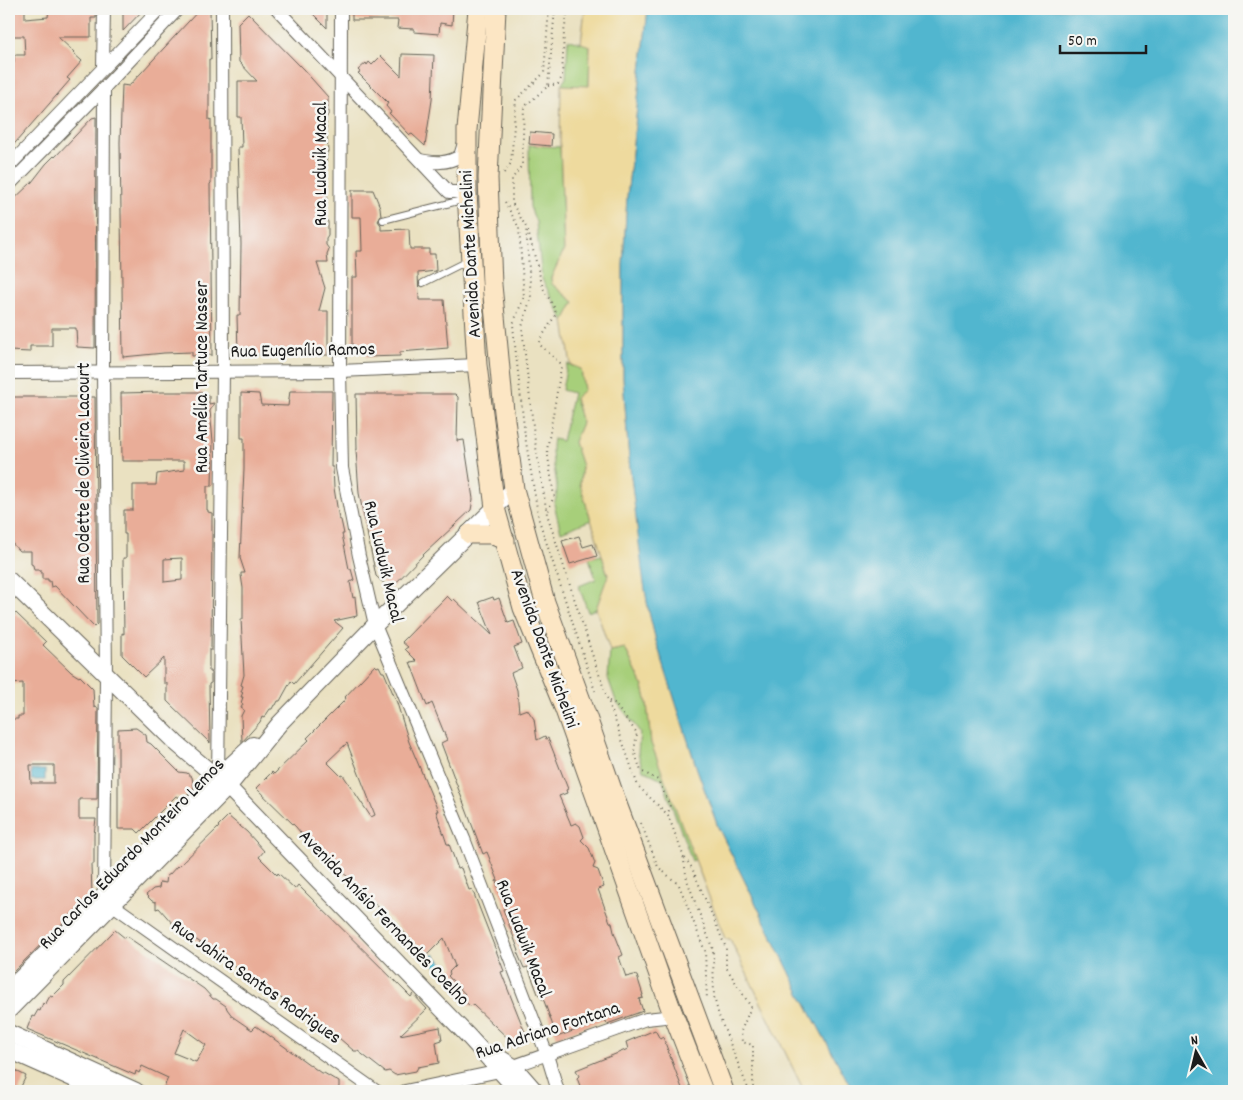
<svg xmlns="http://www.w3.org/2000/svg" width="1243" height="1100" font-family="Dekko,sans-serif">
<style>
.green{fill:#a7cf7a;stroke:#62764b}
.sand{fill:#eeda9e;stroke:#857b5d}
.water{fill:#51b6cf;stroke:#366976}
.building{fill:#e9ad98;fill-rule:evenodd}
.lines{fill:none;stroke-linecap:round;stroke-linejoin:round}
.service-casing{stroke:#646156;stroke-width:8}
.minor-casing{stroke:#646156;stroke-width:14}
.tertiary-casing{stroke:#646156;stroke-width:18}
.secondary-casing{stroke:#646156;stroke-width:21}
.path{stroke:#646156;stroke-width:2;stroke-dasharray:1 4;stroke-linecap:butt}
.service{stroke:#fff;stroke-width:6}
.minor{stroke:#fff;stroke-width:12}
.tertiary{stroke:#fff;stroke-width:16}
.secondary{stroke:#fce6c4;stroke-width:19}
.labels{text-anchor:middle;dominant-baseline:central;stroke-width:5;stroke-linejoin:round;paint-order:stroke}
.street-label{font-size:19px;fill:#1c1c1c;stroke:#f6f6f2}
</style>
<rect width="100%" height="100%" fill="#f6f6f2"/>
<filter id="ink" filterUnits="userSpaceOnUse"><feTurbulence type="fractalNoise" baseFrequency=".02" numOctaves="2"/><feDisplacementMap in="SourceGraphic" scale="10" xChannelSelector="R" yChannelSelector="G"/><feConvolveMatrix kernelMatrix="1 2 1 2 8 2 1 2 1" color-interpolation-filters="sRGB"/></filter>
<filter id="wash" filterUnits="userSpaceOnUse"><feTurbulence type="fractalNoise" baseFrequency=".0096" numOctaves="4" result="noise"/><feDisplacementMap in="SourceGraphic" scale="20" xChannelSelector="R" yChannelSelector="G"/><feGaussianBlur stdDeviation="1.12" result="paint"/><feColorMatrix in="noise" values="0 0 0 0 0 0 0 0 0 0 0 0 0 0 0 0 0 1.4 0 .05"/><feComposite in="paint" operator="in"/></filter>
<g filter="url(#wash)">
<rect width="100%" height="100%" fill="#eae1c1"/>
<g class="green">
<polygon points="568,40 590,45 589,87 561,85 566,78"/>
<polygon points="529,145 560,147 564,250 551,278 552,284 574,302 564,321 542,279 536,222 530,207"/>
<path d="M567,364L581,369L584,390L575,399L582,423L574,442L582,466L580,484L591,520L561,532L554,504C563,485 548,461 553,439L562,441L573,393L562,390Z"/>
<polygon points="602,555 608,576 596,609 588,612 579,586 596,579 589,558"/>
<polygon points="625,648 643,686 647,703 651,743 696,859 692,861 662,779 643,770 638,753 640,732 616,701 608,678 610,651"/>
</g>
<polygon class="sand" points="585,9 648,9 627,197 623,266 623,378 629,460 648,608 656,641 697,769 718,827 801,995 853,1091 804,1091 730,939 725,939 651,743 647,703 643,686 625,648 610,651 596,609 608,575 580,484 582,466 574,442 582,423 575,398 584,390 581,369 571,365 564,321 574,302 552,284 551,278 564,250 560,143 561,85 589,86 590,46 581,43"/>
<g class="water">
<polygon points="648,9 1234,9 1234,1091 853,1091 801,995 718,827 697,769 656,641 648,608 643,577 629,460 623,378 623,266 627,197"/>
<rect x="31" y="770" width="14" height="10"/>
<polygon points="434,954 444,964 439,970 428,959"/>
</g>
<g id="blocks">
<g class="building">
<polygon points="9,9 25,9 25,19 48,17 49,9 96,9 96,18 91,18 91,37 58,37 74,52 73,53 82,61 67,78 70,80 9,150 9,63 14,63 14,55 25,55 24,36 13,36 13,29 9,29"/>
<polygon points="123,9 144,9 123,31"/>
<polygon points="200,9 210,9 211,60 209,59 209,120 211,119 211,183 210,184 212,355 192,356 192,352 164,353 123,357 120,142 122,85 129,86"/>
<polygon points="308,9 327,9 327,28"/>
<polygon points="352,9 453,9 452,25 440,23 439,34 414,32 414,29 397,28 398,20 352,20"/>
<polygon points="248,13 303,69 328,97 328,115 327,115 326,123 328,152 327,152 326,164 324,166 324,185 327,185 327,199 324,199 324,215 328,222 328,235 326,238 326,245 329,249 327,254 328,263 317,263 325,288 319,311 328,311 328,355 238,355 237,315 240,315 241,244 238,147 242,147 241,117 238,117 238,81 257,81 239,62 238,23"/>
<polygon points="402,54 434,55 432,100 425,146 412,134 410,135 389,113 391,112 386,106 388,103 358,73 360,72 358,70 366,63 367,65 369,62 372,65 381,56 401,76"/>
<polygon points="96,117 95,348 77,347 76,328 52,328 52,346 30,346 30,352 9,351 10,203 32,182 46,164 54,156 55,157 92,118"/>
<polygon points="530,132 552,134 551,146 529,144"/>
<polygon points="352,190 373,190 380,207 381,216 378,221 381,225 381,230 409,229 410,249 429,249 429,254 435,254 436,271 418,273 419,300 444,300 448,348 400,352 400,356 366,357 366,349 352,350 352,277 357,277 356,251 362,251 361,217 352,217"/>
<polygon points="290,391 332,391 331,467 333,467 334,488 339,519 341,520 344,534 342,534 349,569 351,569 354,580 350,582 353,598 355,597 357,616 334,621 343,628 294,684 291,681 280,701 278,701 276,705 274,705 272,709 270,709 264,718 262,717 260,722 242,742 241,716 244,710 241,708 243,704 241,703 243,697 241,697 243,692 241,692 243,686 241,685 244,675 241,619 243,619 243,588 241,575 241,573 245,573 240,558 244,469 244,438 241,438 241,393 259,394 261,405 288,406"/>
<path d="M163,392H202V394H206V395L209,396V404L214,403L210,411L213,441L212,486H207V510H208V512L212,513V535L211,650H209V672H211V683L209,684L210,743L167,701V683H164V658L144,677L122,655V633L124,634L123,558H126V534H124V510H133V485H156L157,474L184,470V461H122L121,393ZM182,558V580L164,582V559Z"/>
<polygon points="356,394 455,394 458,397 457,441 464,440 473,499 471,510 424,554 390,589 376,576 359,493 356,450 357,450"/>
<polygon points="9,397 95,397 97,624 94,627 55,586 51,587 50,581 48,581 48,579 42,579 42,572 40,572 40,570 34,570 33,565 31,564 31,551 19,551 9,540 9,490 11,490"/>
<polygon points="579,536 583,547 593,544 597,556 570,564 562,541"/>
<polygon points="447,596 452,601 454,599 492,635 479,602 493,597 494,600 499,598 508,623 514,621 522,644 514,647 522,668 511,673 517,690 519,712 527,709 534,719 537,740 545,736 546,739 548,738 568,789 566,790 567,793 559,796 570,822 571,825 576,823 580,826 584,837 581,840 589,848 595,863 593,868 598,870 604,887 598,889 610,922 612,923 614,932 623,955 619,957 626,977 634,975 637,976 643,995 642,995 643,998 639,999 643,1011 607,1024 605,1019 557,1037 544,1001 538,994 528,967 524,968 517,952 519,951 503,909 506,908 496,881 498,880 487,852 483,854 441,743 447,740 432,703 427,706 410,662 417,661 405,649 408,647 402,642"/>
<path d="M16,613L46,642L43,645L71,672L79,677L80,676L93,689L94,707L98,708L97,799H79V819H96L94,834V864H91L92,894L9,976V821H11V765H9V719H18V716H23V683L9,684V620ZM30,765H54V783H31Z"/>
<path d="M375,665L377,667L379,666L382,672H384L397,703L409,742L438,811H436L447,844H449L458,869L461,868L469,890L472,889L504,971L501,972L528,1040L517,1047L473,1005L470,1006L461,998L465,994L448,976L450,974L449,972L455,966L444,938L427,955L360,889L347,880L349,878L308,842L296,827L256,788L272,772L274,774L309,740L307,738L343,702L346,698L345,697ZM347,743L375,815L371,817L343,775L341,776L327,762Z"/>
<polygon points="136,728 146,735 147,742 151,744 179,772 187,773 192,777 194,788 186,797 178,797 176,796 139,833 135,829 118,829 118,729"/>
<polygon points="228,816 247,832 264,851 259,857 277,875 278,873 295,889 298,885 411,997 413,994 427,1009 400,1035 440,1027 442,1040 436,1042 439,1063 418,1067 416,1071 395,1075 389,1071 385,1072 358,1051 354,1051 339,1038 182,930 180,932 159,908 156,909 156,902 152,901 146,895 153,889 159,888 160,882 166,883 167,875 169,875 177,866 178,867 219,827 218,826"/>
<path d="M115,930L125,938L126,936L204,989L213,999H216L226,1006L227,1009L233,1017L252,1030L256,1026L321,1073H324L339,1082V1087L336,1091H174L164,1087L168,1078L142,1066L139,1073L136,1071L135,1075L27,1029L32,1016L34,1017L38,1010L40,1011L43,1003L45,1005L50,996L52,997L64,985V982ZM184,1029L206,1045L196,1062L174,1053Z"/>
<polygon points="655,1030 660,1039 663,1037 683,1091 582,1091 577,1078 579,1076 576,1070 628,1049 626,1042"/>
<polygon points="14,1070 26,1076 19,1091 9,1091 9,1082"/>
</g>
</g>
</g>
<g filter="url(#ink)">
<use href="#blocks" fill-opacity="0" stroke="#646156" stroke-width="1"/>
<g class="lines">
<g class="service-casing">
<g id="service">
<polyline points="383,220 466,199"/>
<polyline points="423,283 469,260"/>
</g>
</g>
<g class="minor-casing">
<g id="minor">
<polyline points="277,9 449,192 467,192"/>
<polyline points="341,9 340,371 342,468 359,556 375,625 464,839 547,1055 558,1091"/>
<polyline points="103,68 104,9"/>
<path d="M420,160C435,163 447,164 460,156L464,143"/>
<polyline points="9,166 160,9"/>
<polyline points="9,185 104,88 178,9"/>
<polyline points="9,373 340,371 477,365"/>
<polyline points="218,777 223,372 222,9"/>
<polyline points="104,897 106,675 103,373 104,88"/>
<polyline points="113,905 376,1091"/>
<polyline points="405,1091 500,1071 646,1019 674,1016"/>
</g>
</g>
<g class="tertiary-casing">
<g id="tertiary">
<polyline points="9,580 176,743 228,787 470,1038 518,1091"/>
<polyline points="9,990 146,854 218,777 253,745"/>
<polyline points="9,1010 228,787 280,723 375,625 514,489"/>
<polyline points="9,1033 136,1091"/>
<polyline points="9,1050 101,1091"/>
<polyline points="492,1053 514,1067 535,1091"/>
</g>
</g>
<g class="secondary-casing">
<g id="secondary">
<polyline points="478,9 467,130 467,192 477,365 495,508 523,608 565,710 670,1006 703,1091"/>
<polyline points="496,9 488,178 492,285 497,337 504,412 514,489 545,602 583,706 617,804 724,1091"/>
<polyline points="470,534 491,534 505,540"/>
</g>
</g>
<g class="path">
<polyline points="555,9 548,86 524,107 522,165 512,179 512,203 526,227 531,297 522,327 534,435 547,514 594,660 638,786 668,815 683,855 687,880 713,950 714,997 719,1016 749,1091"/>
<polyline points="548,86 558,84 562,77 564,32 568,9"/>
<polyline points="504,173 511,163 516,100 544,73 549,9"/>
<polyline points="505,202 519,228 524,297 513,324 514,336 525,436 539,520 595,691"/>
<polyline points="528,231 543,288 555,309 556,314 540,340 540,345 560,363 561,368 547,450 554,496 547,514"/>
<polyline points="609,701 614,703 637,733 634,751 641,771 658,780 670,805 668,815"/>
<polyline points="641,823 658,867 679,885 705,951 707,1000"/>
<polyline points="685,858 692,868 726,948 726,967 751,1007 741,1031 742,1042 753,1045 753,1091"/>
</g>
<use href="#service" class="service"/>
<use href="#minor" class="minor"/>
<use href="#tertiary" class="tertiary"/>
<use href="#secondary" class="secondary"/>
</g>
</g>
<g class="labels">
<g class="street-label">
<text transform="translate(322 164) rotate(-90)">Rua Ludwik Macal</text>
<text transform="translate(472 254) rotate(-93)">Avenida Dante Michelini</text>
<text transform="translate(303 352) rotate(-1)">Rua Eugenílio Ramos</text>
<text transform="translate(203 377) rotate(-90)">Rua Amélia Tartuce Nasser</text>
<text transform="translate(85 473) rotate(-90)">Rua Odette de Oliveira Lacourt</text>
<text transform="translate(382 562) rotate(77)">Rua Ludwik Macal</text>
<text transform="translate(543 649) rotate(70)">Avenida Dante Michelini</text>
<text transform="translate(133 855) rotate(-46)">Rua Carlos Eduardo Monteiro Lemos</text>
<text transform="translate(383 919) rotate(46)">Avenida Anísio Fernandes Coelho</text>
<text transform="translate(522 939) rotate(69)">Rua Ludwik Macal</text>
<text transform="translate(255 983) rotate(35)">Rua Jahira Santos Rodrigues</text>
<text transform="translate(548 1032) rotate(-18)">Rua Adriano Fontana</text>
</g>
</g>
<rect width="1243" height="1100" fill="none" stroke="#f6f6f2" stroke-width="30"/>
<g transform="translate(1196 1052) rotate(352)" stroke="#f6f6f2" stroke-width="4" paint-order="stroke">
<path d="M0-4L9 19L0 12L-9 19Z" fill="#1c1c1c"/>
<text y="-8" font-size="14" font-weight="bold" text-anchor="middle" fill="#1c1c1c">N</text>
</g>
<path d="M1060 45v8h86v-8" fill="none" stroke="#1c1c1c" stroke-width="2.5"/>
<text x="1068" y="45" font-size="15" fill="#1c1c1c" stroke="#f6f6f2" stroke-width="4" paint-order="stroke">50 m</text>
</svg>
